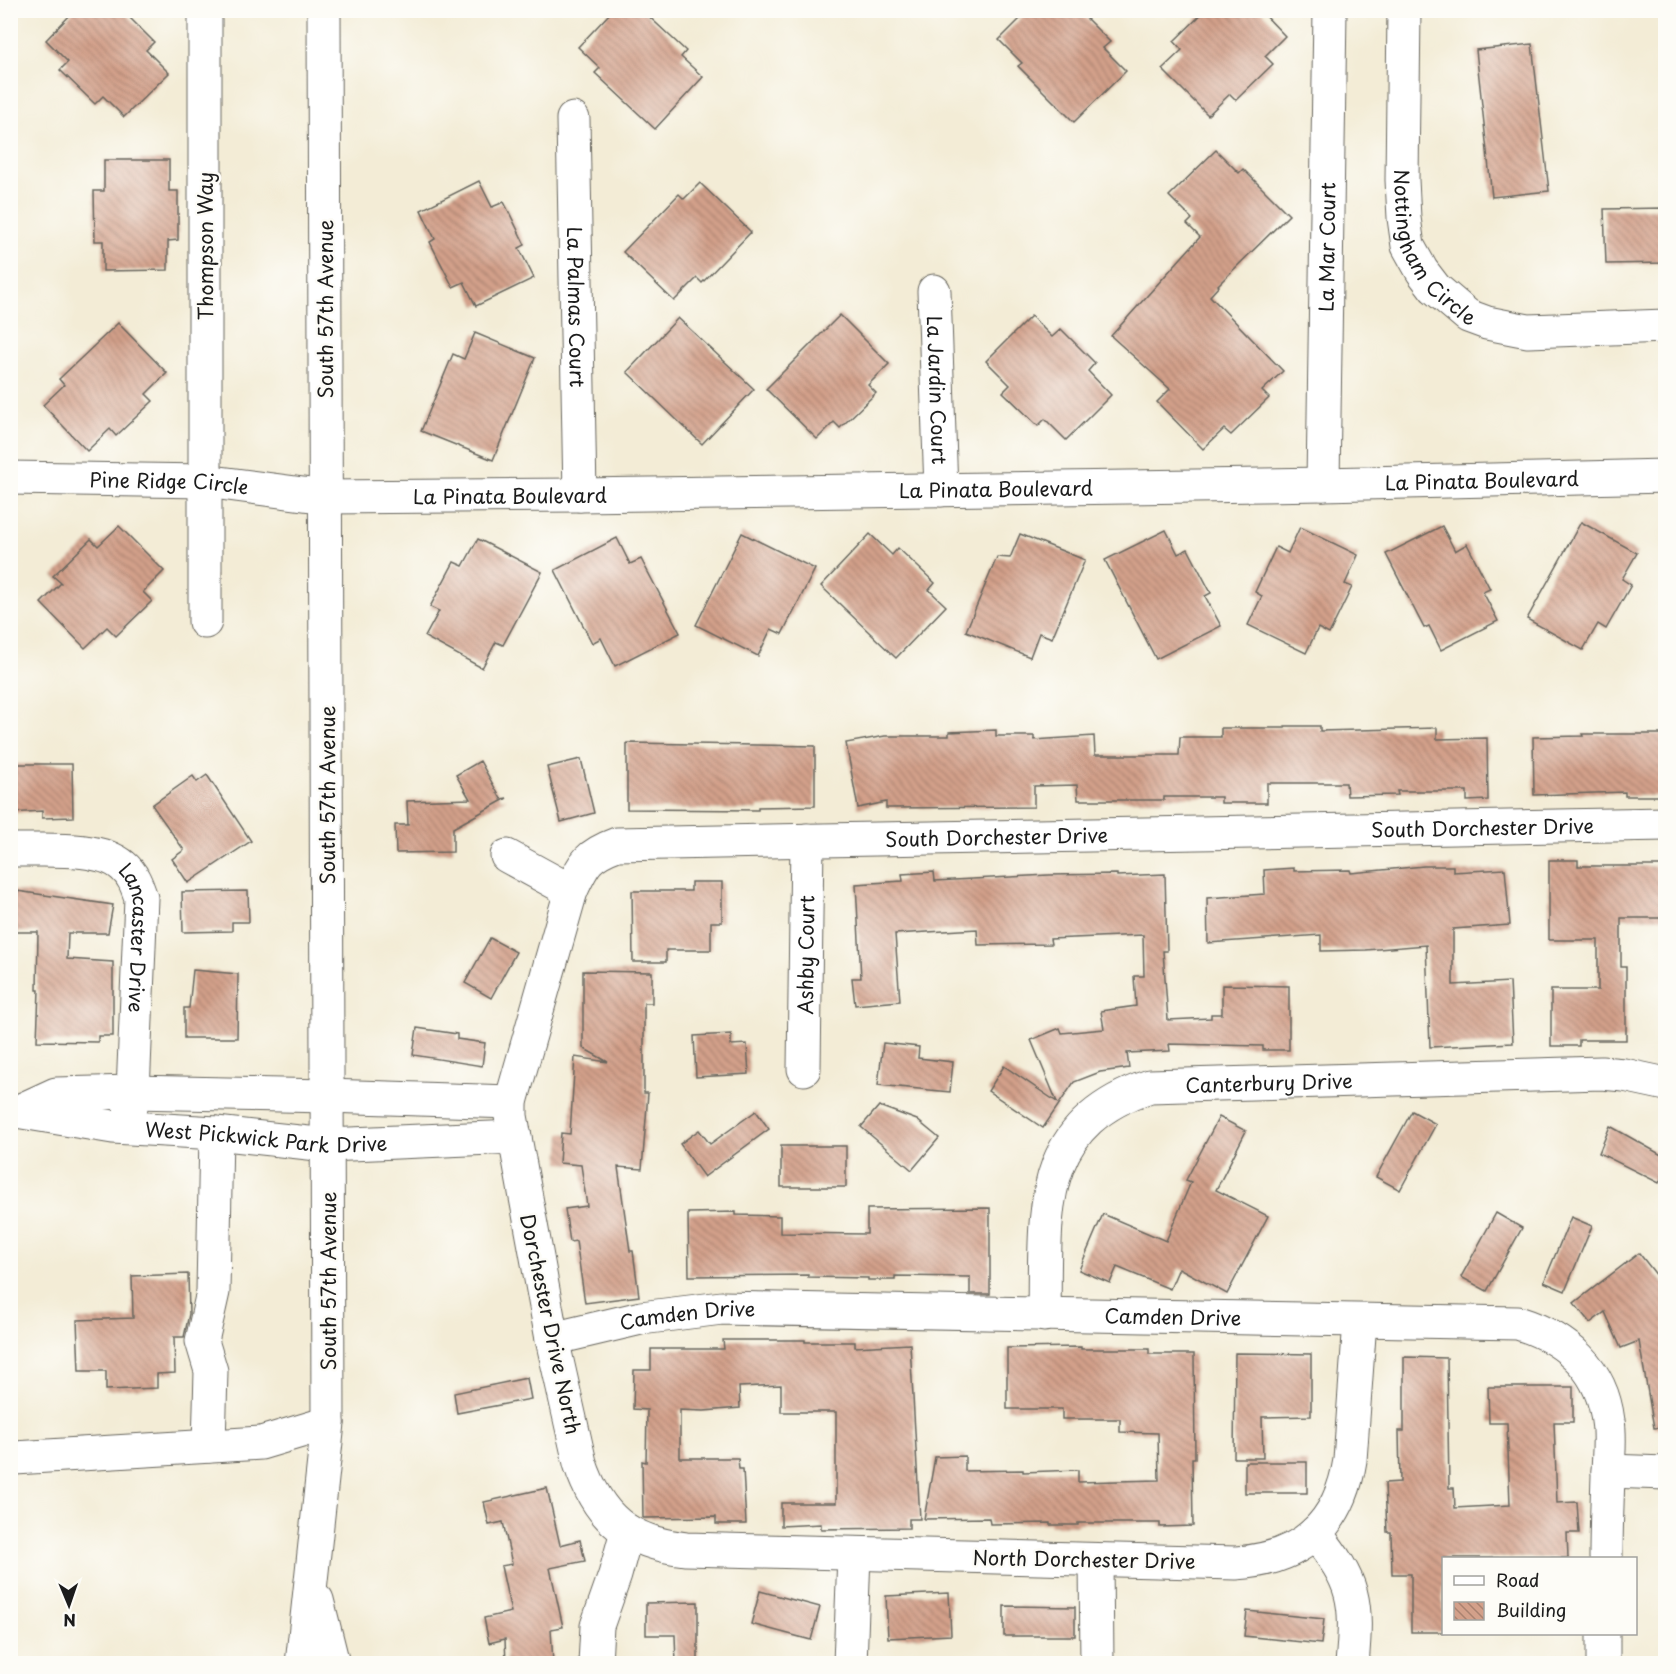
<svg xmlns="http://www.w3.org/2000/svg" width="1676" height="1674" font-family="'Playpen Sans',sans-serif">
<style>
.building{fill:url(#building-back-hatch)}
.lines{fill:none;stroke-linecap:round;stroke-linejoin:round}
.minor-casing{stroke:#67655d;stroke-width:35}
.minor{stroke:#fff;stroke-width:33}
.labels{text-anchor:middle;dominant-baseline:central;stroke-width:5;stroke-linejoin:round;paint-order:stroke}
.street-label{font-size:20px;fill:#1c1c1c;stroke:#fdfcf7}
</style>
<defs>
<pattern id="building-back-hatch" width="6" height="6" patternUnits="userSpaceOnUse" patternTransform="scale(1.5)"><rect width="6" height="6" fill="#d3a08a"/><path d="M-1 5l2 2M0 0l6 6M5-1l2 2" fill="none" stroke="#aa8270"/></pattern>
</defs>
<rect width="100%" height="100%" fill="#fdfcf7"/>
<filter id="ink" filterUnits="userSpaceOnUse"><feTurbulence type="fractalNoise" baseFrequency=".0167" numOctaves="2"/><feDisplacementMap in="SourceGraphic" scale="12" xChannelSelector="R" yChannelSelector="G"/><feConvolveMatrix kernelMatrix="1 2 1 2 8 2 1 2 1" color-interpolation-filters="sRGB"/></filter>
<filter id="wash" filterUnits="userSpaceOnUse"><feTurbulence type="fractalNoise" baseFrequency=".008" numOctaves="4" result="noise"/><feDisplacementMap in="SourceGraphic" scale="24" xChannelSelector="R" yChannelSelector="G"/><feGaussianBlur stdDeviation="1.35" result="paint"/><feColorMatrix in="noise" values="0 0 0 0 0 0 0 0 0 0 0 0 0 0 0 0 0 1.4 0 .05"/><feComposite in="paint" operator="in"/></filter>
<g filter="url(#wash)">
<rect width="100%" height="100%" fill="#f3ecd6"/>
<g id="blocks">
<g class="building">
<polygon points="75,10 122,10 154,42 146,50 169,73 124,117 103,96 95,104 60,70 68,62 46,40"/>
<polygon points="613,10 642,10 686,51 681,57 703,77 655,129 595,73 600,68 578,47"/>
<polygon points="1029,10 1078,10 1110,42 1103,48 1126,71 1074,122 1018,66 1022,63 999,40"/>
<polygon points="1206,10 1260,10 1285,36 1265,56 1273,64 1236,100 1230,94 1208,115 1162,69 1182,50 1174,41"/>
<polygon points="1532,44 1549,191 1492,197 1476,50"/>
<polygon points="1216,150 1239,173 1243,169 1289,215 1218,285 1219,286 1210,296 1283,371 1262,391 1269,398 1231,435 1224,429 1203,449 1157,402 1170,389 1111,336 1200,237 1187,224 1192,219 1169,196"/>
<polygon points="104,160 169,160 169,191 178,191 178,240 168,241 168,270 103,271 103,241 95,241 94,191 104,191"/>
<polygon points="479,181 492,207 504,202 525,245 519,248 534,278 476,306 464,282 453,287 430,242 435,239 421,210"/>
<polygon points="700,183 751,232 702,283 697,278 674,301 623,252 679,194 684,199"/>
<polygon points="1665,208 1665,263 1606,264 1604,209"/>
<polygon points="840,315 889,364 868,385 876,393 840,428 834,422 817,439 766,389"/>
<polygon points="1031,316 1052,337 1061,329 1095,363 1088,371 1111,395 1066,440 1045,419 1038,426 1003,392 1010,385 986,361"/>
<polygon points="678,318 754,389 702,444 627,372"/>
<polygon points="118,323 167,373 146,394 153,401 116,436 110,429 87,451 43,405 64,385 59,379"/>
<polygon points="475,333 535,358 493,460 421,431 453,354 464,359"/>
<polygon points="1581,522 1637,553 1622,579 1631,585 1606,629 1598,624 1583,650 1527,619"/>
<polygon points="119,526 164,571 143,592 152,601 116,636 107,627 85,648 41,603 61,583 53,576 91,539 98,546"/>
<polygon points="1442,526 1455,551 1467,544 1490,589 1483,592 1498,621 1441,650 1429,626 1424,628 1386,554"/>
<polygon points="1300,527 1358,555 1345,584 1352,587 1329,634 1318,628 1306,653 1248,625 1262,596 1255,592 1276,547 1288,553"/>
<polygon points="1166,530 1178,554 1188,549 1211,593 1205,596 1221,626 1156,659 1105,560"/>
<polygon points="742,533 815,569 782,634 771,629 758,656 696,625"/>
<polygon points="870,534 892,555 898,548 935,583 929,590 946,606 896,658 821,586"/>
<polygon points="1020,534 1085,560 1052,638 1039,633 1030,657 966,631 997,557 1010,558"/>
<polygon points="617,538 630,564 641,559 680,633 615,666 601,638 592,643 555,570"/>
<polygon points="478,539 542,572 503,645 496,642 482,668 425,637 439,611 430,607 454,562 463,566"/>
<polygon points="1285,726 1320,726 1320,731 1437,728 1437,739 1487,738 1488,800 1467,801 1467,791 1397,791 1398,795 1347,796 1346,783 1267,783 1267,803 1221,803 1221,797 1164,797 1164,800 1078,800 1077,785 1034,786 1034,807 886,808 886,802 858,808 846,743 885,736 949,736 949,732 996,730 996,736 1034,736 1034,740 1094,736 1095,755 1179,755 1180,737 1221,737 1221,728 1285,728"/>
<polygon points="1582,734 1664,734 1663,796 1625,796 1625,792 1534,795 1533,737 1583,736"/>
<polygon points="627,743 815,746 815,806 758,807 758,810 627,809"/>
<polygon points="581,759 594,813 561,822 547,767"/>
<polygon points="480,761 501,799 507,798 453,828 453,852 396,853 395,825 408,825 407,801 470,799 456,775"/>
<polygon points="10,764 72,764 73,817 42,818 42,811 10,813"/>
<polygon points="207,775 251,841 188,883 172,859 184,850 152,805 193,776 197,782"/>
<polygon points="1549,860 1578,860 1578,866 1665,866 1665,918 1621,918 1621,967 1626,967 1626,1040 1579,1040 1579,1046 1551,1046 1551,990 1598,990 1598,940 1549,940"/>
<polygon points="1424,866 1453,866 1453,872 1505,869 1510,925 1453,929 1453,985 1510,982 1513,1043 1430,1047 1426,945 1366,950 1321,951 1321,935 1208,943 1207,898 1265,894 1264,870 1294,868 1294,871 1350,870 1351,873"/>
<polygon points="934,872 935,881 1049,875 1117,874 1117,876 1165,874 1167,951 1163,951 1168,1020 1211,1018 1211,1014 1222,1014 1222,985 1289,986 1289,1050 1263,1050 1263,1046 1169,1044 1170,1051 1127,1053 1129,1068 1100,1072 1074,1082 1043,1128 988,1091 1004,1066 1057,1102 1031,1040 1060,1028 1062,1033 1104,1029 1101,1011 1136,1006 1134,976 1144,976 1143,935 1050,939 1051,944 978,945 977,929 895,934 900,1001 855,1005 852,978 861,978 856,884 903,881 902,874"/>
<polygon points="691,882 722,882 722,922 711,922 711,950 666,950 666,962 633,962 632,891 691,891"/>
<polygon points="10,890 113,905 108,933 68,933 67,959 113,962 113,1036 98,1036 98,1042 37,1041 39,990 37,990 38,932 10,932"/>
<polygon points="248,891 249,922 232,922 232,931 183,932 182,892"/>
<polygon points="490,938 516,952 491,998 465,983"/>
<polygon points="193,970 238,974 237,1038 184,1038 184,1008 189,1008"/>
<polygon points="583,971 652,972 652,1003 644,1003 644,1093 648,1093 642,1169 618,1167 630,1251 633,1251 639,1296 585,1303 576,1241 570,1242 565,1209 587,1206 581,1165 559,1163 561,1133 570,1134 575,1057 608,1062 583,1048"/>
<polygon points="417,1028 457,1034 457,1039 485,1043 482,1066 413,1055"/>
<polygon points="731,1034 731,1045 747,1044 749,1074 696,1077 694,1036"/>
<polygon points="883,1043 919,1047 918,1058 953,1062 950,1092 878,1085"/>
<polygon points="879,1106 917,1120 939,1138 912,1170 861,1127"/>
<polygon points="756,1111 769,1129 704,1177 680,1144 699,1130 710,1144"/>
<polygon points="1412,1111 1436,1124 1400,1190 1376,1177"/>
<polygon points="1219,1117 1246,1131 1216,1190 1268,1216 1227,1294 1179,1268 1170,1289 1117,1267 1110,1283 1079,1270 1103,1214 1166,1241 1191,1182 1186,1180"/>
<polygon points="1610,1126 1665,1157 1665,1170 1659,1183 1599,1153"/>
<rect x="781" y="1146" width="65" height="41"/>
<polygon points="990,1208 990,1294 970,1294 970,1277 895,1276 895,1280 868,1280 868,1278 808,1277 808,1275 689,1276 688,1213 736,1212 736,1215 780,1216 780,1233 867,1234 867,1209"/>
<polygon points="1496,1213 1522,1228 1487,1291 1461,1277"/>
<polygon points="1571,1217 1592,1226 1565,1291 1544,1282"/>
<polygon points="1639,1253 1665,1286 1665,1427 1654,1428 1639,1341 1621,1348 1605,1312 1590,1323 1574,1303"/>
<polygon points="188,1274 189,1314 184,1337 174,1337 175,1373 157,1374 157,1388 106,1390 106,1371 79,1371 77,1320 133,1318 132,1276"/>
<polygon points="723,1340 805,1340 805,1342 855,1342 855,1347 910,1344 920,1519 909,1519 909,1528 821,1529 821,1524 781,1526 781,1503 836,1503 836,1412 781,1412 781,1385 739,1387 740,1408 704,1411 680,1410 680,1458 738,1458 739,1469 743,1469 746,1524 716,1524 716,1517 643,1518 642,1461 646,1462 647,1410 633,1409 634,1370 651,1370 651,1349 724,1349"/>
<polygon points="1081,1347 1081,1349 1149,1349 1149,1354 1194,1354 1195,1458 1192,1458 1193,1526 1160,1527 1160,1523 1078,1523 1078,1525 1050,1525 1050,1523 990,1524 989,1518 924,1519 935,1457 965,1456 965,1471 1023,1470 1023,1472 1078,1470 1078,1482 1159,1480 1158,1433 1120,1432 1120,1419 1062,1419 1062,1409 1007,1409 1007,1348"/>
<polygon points="1235,1353 1311,1354 1311,1416 1262,1417 1263,1458 1234,1458"/>
<polygon points="1404,1357 1447,1358 1449,1488 1454,1488 1455,1508 1510,1505 1507,1423 1489,1423 1488,1387 1573,1387 1573,1422 1554,1422 1557,1503 1577,1502 1579,1533 1567,1533 1568,1558 1443,1558 1443,1632 1411,1632 1411,1574 1392,1574 1391,1532 1387,1532 1385,1483 1400,1482 1399,1431 1404,1431"/>
<polygon points="527,1378 531,1399 457,1413 454,1393"/>
<rect x="1245" y="1462" width="62" height="31"/>
<polygon points="547,1488 560,1545 580,1540 585,1561 550,1568 563,1627 551,1629 553,1664 506,1664 505,1639 489,1643 484,1618 511,1612 501,1566 512,1564 503,1522 489,1525 484,1502"/>
<polygon points="760,1591 820,1607 811,1640 751,1624"/>
<polygon points="949,1593 951,1635 888,1638 886,1596"/>
<polygon points="698,1602 698,1664 676,1664 675,1635 646,1635 646,1603"/>
<polygon points="1004,1606 1075,1607 1075,1636 1004,1636"/>
<polygon points="1247,1611 1324,1619 1321,1644 1244,1636"/>
</g>
</g>
</g>
<g filter="url(#ink)">
<use href="#blocks" fill-opacity="0" stroke="#67655d" stroke-width="1.5"/>
<g class="lines">
<g class="minor-casing">
<g id="minor">
<path id="s1" d="M1404,10L1402,180L1404,218L1408,246L1422,271L1435,288L1468,316L1487,323L1528,331L1666,326"/>
<path id="s2" d="M573,119L580,495"/>
<path id="s3" d="M934,291L941,490"/>
<path id="s4" d="M10,478L205,481L326,497L580,495L1323,484L1666,476"/>
<path id="s5" d="M1323,484L1330,10"/>
<polyline points="205,622 205,10"/>
<path id="s6" d="M10,850C41,851 100,845 123,866C133,874 137,886 141,898L133,1092L130,1114"/>
<polyline points="507,856 571,891"/>
<path id="s7" d="M804,1069L807,840"/>
<path id="s8" d="M10,1110L113,1127L216,1133L327,1145L515,1137"/>
<polyline points="19,1111 56,1094 133,1092 327,1096 511,1102"/>
<path id="s9" d="M1044,1315C1046,1214 1033,1125 1150,1086L1601,1073L1624,1075L1666,1084"/>
<path id="s10" d="M1360,1321L1350,1460C1340,1524 1302,1559 1236,1563L686,1549C629,1543 598,1518 580,1463L552,1339L511,1116V1102L571,891C584,863 587,855 617,844L1666,824"/>
<path id="s11" d="M552,1339L641,1318L722,1308L1518,1323C1566,1338 1602,1369 1608,1421C1611,1439 1608,1458 1608,1476C1607,1504 1606,1531 1606,1558"/>
<polyline points="209,1446 211,1371 202,1341 213,1292 216,1133"/>
<polyline points="15,1458 261,1443 328,1423"/>
<polyline points="1608,1471 1666,1473"/>
<path d="M1315,1533C1355,1583 1358,1600 1352,1664"/>
<polyline points="1096,1560 1097,1664"/>
<polyline points="317,1600 333,1664"/>
<polyline points="302,1664 328,1423 324,10"/>
<polyline points="595,1664 597,1626 615,1575 627,1531"/>
<polyline points="850,1664 854,1554"/>
<polyline points="1603,1664 1603,1634"/>
</g>
</g>
<use href="#minor" class="minor"/>
</g>
</g>
<g class="labels">
<g class="street-label">
<text stroke="none"><textPath href="#s1" startOffset="248">Nottingham Circle</textPath></text>
<text transform="translate(205 246) rotate(-90)">Thompson Way</text>
<text stroke="none"><textPath href="#s5" startOffset="237">La Mar Court</textPath></text>
<text stroke="none"><textPath href="#s2" startOffset="188">La Palmas Court</textPath></text>
<text transform="translate(325 309) rotate(-90)">South 57th Avenue</text>
<text stroke="none"><textPath href="#s3" startOffset="99">La Jardin Court</textPath></text>
<text stroke="none"><textPath href="#s4" startOffset="1473">La Pinata Boulevard</textPath></text>
<text stroke="none"><textPath href="#s4" startOffset="159">Pine Ridge Circle</textPath></text>
<text stroke="none"><textPath href="#s4" startOffset="987">La Pinata Boulevard</textPath></text>
<text stroke="none"><textPath href="#s4" startOffset="501">La Pinata Boulevard</textPath></text>
<text transform="translate(327 795) rotate(-90)">South 57th Avenue</text>
<text stroke="none"><textPath href="#s10" startOffset="2526">South Dorchester Drive</textPath></text>
<text stroke="none"><textPath href="#s10" startOffset="2040">South Dorchester Drive</textPath></text>
<text stroke="none"><textPath href="#s6" startOffset="192">Lancaster Drive</textPath></text>
<text stroke="none"><textPath href="#s7" startOffset="114">Ashby Court</textPath></text>
<text stroke="none"><textPath href="#s9" startOffset="396">Canterbury Drive</textPath></text>
<text stroke="none"><textPath href="#s8" startOffset="258">West Pickwick Park Drive</textPath></text>
<text transform="translate(328 1281) rotate(-90)">South 57th Avenue</text>
<text stroke="none"><textPath href="#s11" startOffset="138">Camden Drive</textPath></text>
<text stroke="none"><textPath href="#s11" startOffset="624">Camden Drive</textPath></text>
<text transform="translate(551 1324) rotate(78)">Dorchester Drive North</text>
<text transform="translate(1084 1559) rotate(1)">North Dorchester Drive</text>
</g>
</g>
<rect width="1676" height="1674" fill="none" stroke="#fdfcf7" stroke-width="36"/>
<rect x="1442" y="1557" width="195" height="78" fill="#fdfcf7" stroke="#a3a29f" stroke-width="1.5"/>
<rect x="1454" y="1576" width="30" height="9" fill="#ffffff" stroke="#a3a29f" stroke-width="1.5"/>
<text x="1496" y="1587" font-size="18" fill="#1c1c1c">Road</text>
<rect x="1454" y="1602" width="30" height="18" fill="url(#building-back-hatch)" stroke="#a3a29f" stroke-width="1.5"/>
<text x="1496" y="1617" font-size="18" fill="#1c1c1c">Building</text>
<g transform="translate(69 1605) rotate(178)" stroke="#fdfcf7" stroke-width="4.5" paint-order="stroke">
<path d="M0-4.5L10 22L0 15L-10 22Z" fill="#1c1c1c"/>
<text y="-9" font-size="16" font-weight="bold" text-anchor="middle" fill="#1c1c1c">N</text>
</g>
</svg>
